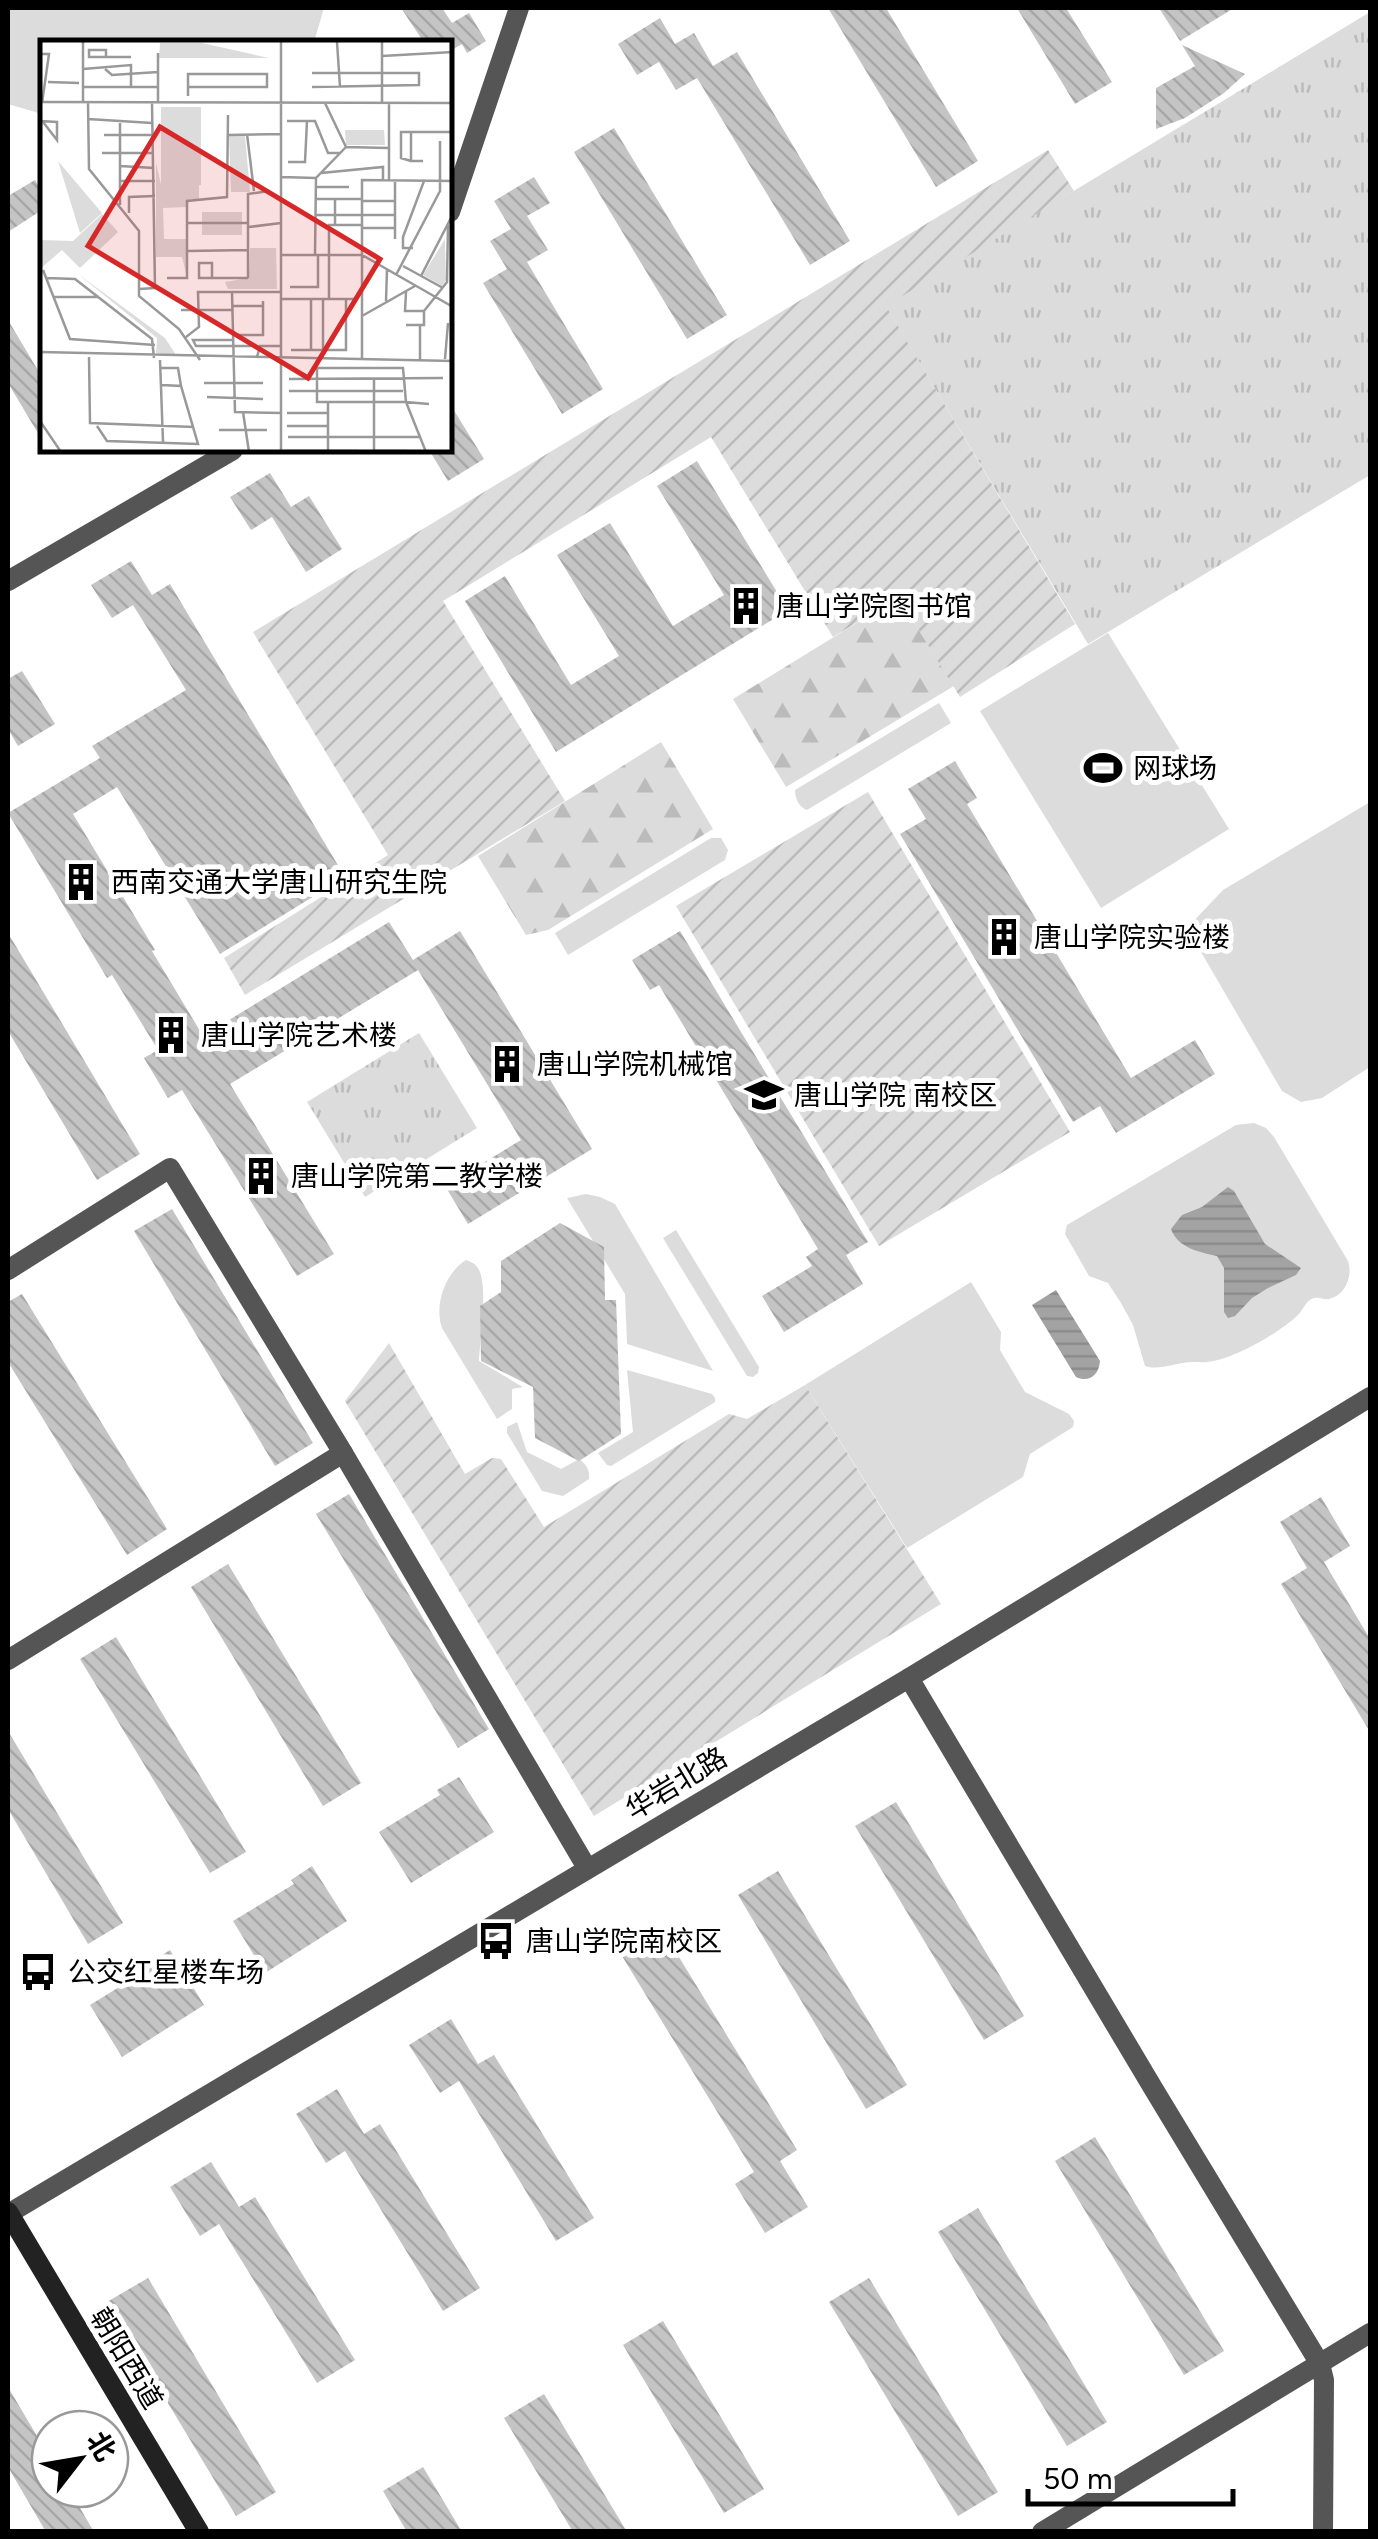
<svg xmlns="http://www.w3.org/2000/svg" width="1378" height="2539" font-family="Figtree,'Noto Sans SC',sans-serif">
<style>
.grass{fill:#dcdcdc}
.forest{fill:url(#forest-firs)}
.park{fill:url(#park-tufts)}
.garden{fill:url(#garden-furrows)}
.water{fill:url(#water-rules)}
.building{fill:url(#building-back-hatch)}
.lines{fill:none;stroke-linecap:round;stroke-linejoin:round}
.minor{stroke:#555;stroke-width:20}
.tertiary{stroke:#555;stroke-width:20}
.secondary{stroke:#222;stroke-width:20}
.labels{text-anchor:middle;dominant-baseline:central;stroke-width:10;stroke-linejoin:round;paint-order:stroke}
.poi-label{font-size:28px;fill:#000;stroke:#fff;text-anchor:start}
.street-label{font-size:28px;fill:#000;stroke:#fff}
.inset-road{fill:none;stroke:#999;stroke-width:2.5}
.view{fill:#d62828;fill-opacity:0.15;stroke:#d62828;stroke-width:5}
.inset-edge{fill:none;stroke:#000;stroke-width:5}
</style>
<defs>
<pattern id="forest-firs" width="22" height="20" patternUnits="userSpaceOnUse" patternTransform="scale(2.5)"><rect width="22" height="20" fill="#dcdcdc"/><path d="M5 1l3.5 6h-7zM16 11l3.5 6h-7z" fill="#bbb"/></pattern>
<pattern id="park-tufts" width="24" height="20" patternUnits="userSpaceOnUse" patternTransform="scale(2.5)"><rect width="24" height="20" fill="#dcdcdc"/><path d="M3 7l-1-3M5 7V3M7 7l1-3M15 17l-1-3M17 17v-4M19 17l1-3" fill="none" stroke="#bbb"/></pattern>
<pattern id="garden-furrows" width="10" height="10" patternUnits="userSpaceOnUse" patternTransform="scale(2.5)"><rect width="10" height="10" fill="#dcdcdc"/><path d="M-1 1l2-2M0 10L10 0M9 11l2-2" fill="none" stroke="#bbb"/></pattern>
<pattern id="water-rules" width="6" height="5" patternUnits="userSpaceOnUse" patternTransform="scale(2.5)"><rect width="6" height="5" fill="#a3a3a3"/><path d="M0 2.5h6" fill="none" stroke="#8b8b8b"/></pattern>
<pattern id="building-back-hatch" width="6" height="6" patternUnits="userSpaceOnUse" patternTransform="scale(2.5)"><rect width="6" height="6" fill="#c4c4c4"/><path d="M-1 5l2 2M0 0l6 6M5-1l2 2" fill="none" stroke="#a7a7a7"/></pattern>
</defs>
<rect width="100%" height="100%" fill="#fff"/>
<g class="grass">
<polygon points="8,8 324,8 314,42 42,42 42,114 8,104"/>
<polygon points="1108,633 1229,829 1101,908 980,711"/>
<path d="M939,703L951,723L807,810C799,807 795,799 795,790Z"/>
<polygon points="1370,802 1370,1067 1322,1098 1301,1102 1282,1091 1187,928 1223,890"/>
<polygon points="711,838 721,838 728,850 725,860 568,955 555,933"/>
<path d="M1254,1123L1266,1128L1274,1137L1348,1261C1353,1275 1346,1295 1329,1299C1324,1300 1319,1297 1314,1298C1306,1300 1303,1310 1298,1315C1279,1333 1233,1360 1207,1362C1199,1363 1191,1361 1183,1363C1170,1365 1158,1370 1145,1366L1133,1325L1121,1303L1108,1283L1089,1276L1065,1234L1067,1225L1236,1125Z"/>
<polygon points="586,1194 600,1197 615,1204 713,1371 627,1344 625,1294 567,1198"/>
<polygon points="676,1230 759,1367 758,1373 753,1377 747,1376 663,1238"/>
<path d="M466,1260C473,1263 475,1263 479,1270C488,1286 480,1341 479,1361L523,1387L512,1389V1409L497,1419L442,1328C434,1305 445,1273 466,1260Z"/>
<polygon points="971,1282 1001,1332 1000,1350 1025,1392 1069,1414 1074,1421 1073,1427 1030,1454 1023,1477 907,1548 805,1385"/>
<polygon points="627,1370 712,1394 715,1398 715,1402 611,1466 607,1465 598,1453 633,1432"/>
<path d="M517,1422L527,1452L561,1469L579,1459C586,1464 590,1470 589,1479L563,1496L542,1491L507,1433V1427Z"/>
</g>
<g class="forest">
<polygon points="881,608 897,610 912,619 954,686 786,787 733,699"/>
<polygon points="661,742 713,829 548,930 526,935 478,856"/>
</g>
<g class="park">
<polygon points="1370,12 1370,475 1088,644 885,305"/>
<polygon points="419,1033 477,1128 365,1197 307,1102"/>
</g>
<g class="garden">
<polygon points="1048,150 1074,191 886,306 1075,624 960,697 912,619 897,610 881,608 833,637 711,437 443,601 565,801 245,995 224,958 388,855 253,632"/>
<polygon points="868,792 1070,1132 879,1246 676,906"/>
<polygon points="389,1343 465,1474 492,1458 501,1459 544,1527 729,1414 747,1419 805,1385 941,1604 594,1816 345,1401"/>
</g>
<g class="water">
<path d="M1228,1187L1234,1191L1265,1244L1301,1268L1296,1275L1268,1288L1252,1298L1235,1316L1228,1318L1224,1312V1268L1217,1256C1199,1252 1178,1248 1171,1229L1182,1215L1202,1207Z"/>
<path d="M1056,1290L1100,1361C1099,1375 1089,1383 1076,1377L1032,1305Z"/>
</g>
<g class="building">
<polygon points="401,8 442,8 452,23 469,13 486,41 467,53 462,44 450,51 450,42 420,42 423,41"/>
<polygon points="828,8 886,8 978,161 936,187"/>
<polygon points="1017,8 1066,8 1112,82 1075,104"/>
<polygon points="1159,8 1234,8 1180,41"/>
<polygon points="660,18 675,44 694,33 713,66 737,52 850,241 810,265 697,78 676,90 659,62 637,75 618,44"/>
<polygon points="1182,45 1245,74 1224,93 1185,118 1156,129 1156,88 1195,66"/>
<polygon points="614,128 727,315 687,339 574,152"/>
<polygon points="534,177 550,203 527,216 548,250 527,262 603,389 562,414 483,283 507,269 490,241 511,229 494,201"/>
<polygon points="35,180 42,192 42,210 8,232 8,196"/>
<polygon points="8,320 42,377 42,440 8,383"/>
<polygon points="450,404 484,459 448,481 429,450 450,450"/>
<polygon points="697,461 788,610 556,752 465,601 505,576 571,685 619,656 557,555 610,523 673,626 724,595 657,486"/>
<polygon points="270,473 291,507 309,496 342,549 306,572 272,517 251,530 230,497"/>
<polygon points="131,561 152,595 170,584 345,877 220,954 117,787 73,814 155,950 152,951 203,1036 389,922 413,960 460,931 592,1149 468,1224 445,1186 521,1140 418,970 230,1084 334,1254 297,1276 182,1090 168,1098 144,1058 158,1050 112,975 107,978 8,813 100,758 92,746 186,690 133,605 112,618 91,585"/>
<polygon points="22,671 55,724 18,746 8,729 8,679"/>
<polygon points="955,761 977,798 967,804 1131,1078 1195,1040 1215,1074 1116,1133 1100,1106 1073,1122 900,834 926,819 908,789"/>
<polygon points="680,931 868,1242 846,1255 863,1284 784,1332 762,1296 812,1266 806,1257 818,1249 659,985 650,990 632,960"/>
<polygon points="8,933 140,1154 97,1180 8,1031"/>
<polygon points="172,1209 313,1443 275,1466 134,1231"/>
<polygon points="560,1223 604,1247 605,1300 616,1300 621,1434 579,1461 535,1438 533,1387 481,1361 480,1306 501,1292 501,1261"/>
<polygon points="22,1294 167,1529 127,1555 8,1362 8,1302"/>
<polygon points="349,1494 489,1729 458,1748 316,1514"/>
<polygon points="1321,1497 1350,1546 1324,1562 1370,1639 1370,1732 1281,1584 1307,1568 1280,1522"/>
<polygon points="228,1564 361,1783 323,1806 191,1587"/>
<polygon points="116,1637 246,1852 210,1873 80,1659"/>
<polygon points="8,1731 123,1923 88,1944 8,1809"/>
<polygon points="459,1777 494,1832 411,1883 379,1832 440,1795 437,1790"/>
<polygon points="896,1802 1024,2016 984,2040 855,1826"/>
<polygon points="312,1866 347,1921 265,1973 233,1921 294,1884 291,1880"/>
<polygon points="778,1871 907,2085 866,2109 738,1895"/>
<polygon points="663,1931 797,2150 780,2161 808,2207 765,2233 735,2184 754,2172 622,1956"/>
<polygon points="170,1950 204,2005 122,2057 90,2005 150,1968 148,1964"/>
<polygon points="451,2019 478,2064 494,2055 594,2218 556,2241 459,2081 440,2093 409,2045"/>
<polygon points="337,2089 364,2134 380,2124 480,2288 443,2311 345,2151 326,2163 296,2114"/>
<polygon points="1095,2137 1224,2351 1184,2375 1055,2161"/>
<polygon points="211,2162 239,2207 255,2197 355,2360 317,2383 219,2224 200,2236 170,2187"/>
<polygon points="978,2208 1107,2422 1067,2446 938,2232"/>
<polygon points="148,2278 276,2492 236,2516 107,2302"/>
<polygon points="869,2278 998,2492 958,2516 829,2302"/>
<polygon points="663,2321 764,2489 724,2513 623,2345"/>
<polygon points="8,2387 50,2458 50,2489 69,2489 94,2532 46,2532 8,2467"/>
<polygon points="544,2394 627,2532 573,2532 504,2418"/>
<polygon points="423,2467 462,2532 407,2532 383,2491"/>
</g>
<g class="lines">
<g class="minor">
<polyline points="450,212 519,8"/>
<polyline points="8,581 233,450"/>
<polyline points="8,1270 170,1168 343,1453 587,1868"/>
<polyline points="8,1660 343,1453"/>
<polyline points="909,1678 1153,2088 1320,2364 1324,2380 1323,2532"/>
<polyline points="1042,2532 1370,2333"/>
</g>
<polyline class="tertiary" points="8,2214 909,1678 1370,1397"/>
<polyline class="secondary" points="8,2212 199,2532"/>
</g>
<defs>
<g id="building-bare" transform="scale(3)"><path d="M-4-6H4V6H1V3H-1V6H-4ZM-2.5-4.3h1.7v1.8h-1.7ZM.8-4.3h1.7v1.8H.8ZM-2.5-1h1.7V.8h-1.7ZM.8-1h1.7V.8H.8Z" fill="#000" stroke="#fff" stroke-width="2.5" paint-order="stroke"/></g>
<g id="stadium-bare" transform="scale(3)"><path d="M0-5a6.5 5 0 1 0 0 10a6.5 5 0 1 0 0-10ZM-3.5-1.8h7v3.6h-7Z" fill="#000" stroke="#fff" stroke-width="2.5" paint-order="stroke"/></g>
<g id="university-bare" transform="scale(3)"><path d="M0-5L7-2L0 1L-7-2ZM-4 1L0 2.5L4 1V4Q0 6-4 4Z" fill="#000" stroke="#fff" stroke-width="2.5" paint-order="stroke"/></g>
<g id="bus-bare" transform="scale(3)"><path d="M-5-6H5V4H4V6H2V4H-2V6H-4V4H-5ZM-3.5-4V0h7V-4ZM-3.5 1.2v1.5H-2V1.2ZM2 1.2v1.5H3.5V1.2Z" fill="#000" stroke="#fff" stroke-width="2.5" paint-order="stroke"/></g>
</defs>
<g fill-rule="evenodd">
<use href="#building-bare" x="746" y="606"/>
<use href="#stadium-bare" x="1103" y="768"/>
<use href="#building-bare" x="81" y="882"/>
<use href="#building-bare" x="1004" y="937"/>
<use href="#building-bare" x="171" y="1035"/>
<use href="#building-bare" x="507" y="1064"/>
<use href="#university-bare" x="764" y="1095"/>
<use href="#building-bare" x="261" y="1176"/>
<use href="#bus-bare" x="496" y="1941"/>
<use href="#bus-bare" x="38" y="1972"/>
</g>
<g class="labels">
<g class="poi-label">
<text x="776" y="606">唐山学院图书馆</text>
<text x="1133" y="768">网球场</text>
<text x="111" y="882">西南交通大学唐山研究生院</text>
<text x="1034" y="937">唐山学院实验楼</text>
<text x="201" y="1035">唐山学院艺术楼</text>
<text x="537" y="1064">唐山学院机械馆</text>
<text x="794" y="1095">唐山学院 南校区</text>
<text x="291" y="1176">唐山学院第二教学楼</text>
<text x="526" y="1941">唐山学院南校区</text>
<text x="68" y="1972">公交红星楼车场</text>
</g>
<g class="street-label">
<text transform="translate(676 1783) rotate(-31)">华岩北路</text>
<text transform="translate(127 2358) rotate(59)">朝阳西道</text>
</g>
</g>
<g transform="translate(40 40)">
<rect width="412" height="412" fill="#fff"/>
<path d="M189,96H205L210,152H191ZM62,174L78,192L40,228L22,210L0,229V200L33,201Z" fill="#dcdcdc"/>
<path d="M120,3H162L229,18H119Z" fill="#dcdcdc"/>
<path d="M121,67H161V145H121ZM305,90H344L345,105H306ZM18,121L62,173L40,193ZM38,234L125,298L136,315L116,314L117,298Z" fill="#dcdcdc"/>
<path d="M116,123L121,145H159V159H150L147,167L123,168L124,199H147V237L142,217H116ZM162,172H202V195H162ZM405,199L406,240L402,246L383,235ZM210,208H236L237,249H188L185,242L209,238Z" fill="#dcdcdc"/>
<path class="inset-road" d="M241,1V412M297,2L300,47M0,14H9L2,63M342,16L413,12M66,17V10H49V17H91M43,29L91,25V47M65,29L72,35L118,32M8,42L39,43M43,47H118M272,47L379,45V33H272M148,56V34H227V47H148M0,62L413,63M43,63V1M48,63L49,129L99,191V256L139,289L160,320M118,63V13M285,63L306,107L349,108M342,64V1M48,79L112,83M0,81L17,82V100L3,82M247,81H267L265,122H248M267,81H275L288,113H300M80,83V165M371,92V121H383M207,94L214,151M64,95H113M188,95L240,94M62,113H114M371,121L361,118V92H413M80,126L114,128M281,133L343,127V141M241,137L276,138M80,141H115M349,141V64M355,141V199M276,147H309M276,159H322M295,159V185H321M322,161H354M89,173V157L115,156M275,175H355M147,183H209M209,187L241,183M322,188H354M373,208H363V197L384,141M147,211L209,210M241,215H322L413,267M275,215L276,138L306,107M363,226L403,248M3,230L30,299L115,305M356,235L400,151V101M381,236L413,174M6,238L35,239L112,299L114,318M127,238H147V161L187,157L188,75M172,238V223H159V238H207L208,237V154L229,151M250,247H278V215M99,249L115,248L112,63M192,252L195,372L241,373M14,257H59M241,259H316M289,259V185H295M346,261L347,229M192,266H223M141,270H192M384,271L407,242L408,185M322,276L375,246M366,285H384V271H365L366,252M380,285V321M193,295H223V261M146,297L159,287L158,252H241M193,300H153L156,306H211M251,310H283V259M271,310V259M283,310H306V259M0,312L413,321M49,317L50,383L154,387M217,317L220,306H241M322,318V140L413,141M405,319L408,283M120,320L123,402M121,328H138L141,346M249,339L403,338M334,339V412M164,343H223M249,351H363M167,357L223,359M203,372L209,412M247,373H288M0,381L21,412M57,386L67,401L158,404L141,346L122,345M247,386H288M179,390H227M248,397H380M247,411H318M334,411H367M288,412V362M386,412L366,362H277V328H363L366,362L389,364"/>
<path class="view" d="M120,87L340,219L268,338L48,206Z"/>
<rect width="412" height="412" class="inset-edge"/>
</g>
<rect width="1378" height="2539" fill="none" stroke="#000000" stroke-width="20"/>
<g transform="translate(80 2459) rotate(59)"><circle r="48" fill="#ffffff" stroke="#999999" stroke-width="2.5"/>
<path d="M0-8L18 38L0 25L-18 38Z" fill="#000000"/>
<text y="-15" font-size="28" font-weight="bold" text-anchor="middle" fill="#000000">北</text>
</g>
<path d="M1028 2489v15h205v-15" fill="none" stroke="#000000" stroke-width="5"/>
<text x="1043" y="2489" font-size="30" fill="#000000" stroke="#ffffff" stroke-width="8" paint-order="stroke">50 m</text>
</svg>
